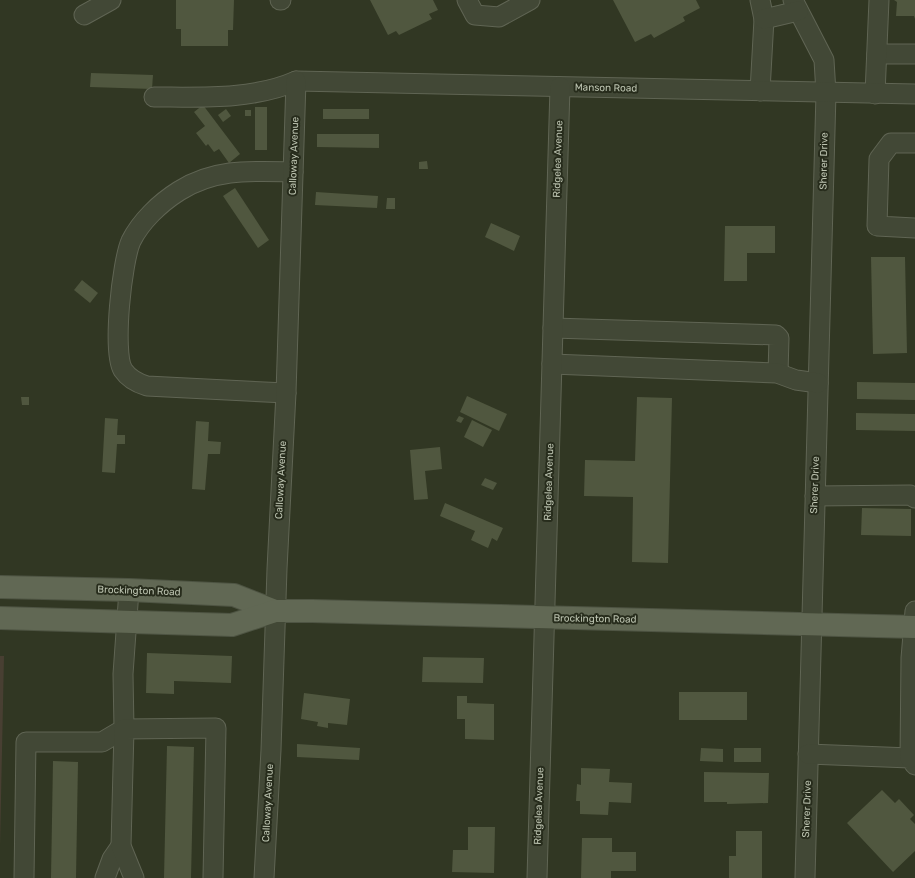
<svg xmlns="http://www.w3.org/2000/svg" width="915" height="878" font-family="Rubik,sans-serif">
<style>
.green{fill:#483f32}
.building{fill:#50573f}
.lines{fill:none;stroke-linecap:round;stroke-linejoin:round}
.minor-casing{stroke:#606554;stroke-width:21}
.major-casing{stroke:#4e5443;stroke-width:24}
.minor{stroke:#424836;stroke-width:19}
.major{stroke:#616854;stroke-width:22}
.labels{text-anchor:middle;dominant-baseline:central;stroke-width:4;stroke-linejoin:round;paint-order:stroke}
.street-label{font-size:10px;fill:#bdc4b1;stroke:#272c1c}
</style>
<rect width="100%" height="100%" fill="#313723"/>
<polygon class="green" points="0,656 4,656 0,847"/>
<g class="building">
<polygon points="176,0 234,0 233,30 228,30 228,46 181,46 181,29 176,29"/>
<polygon points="370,0 433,0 438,10 429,14 432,19 399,35 396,31 388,35"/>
<polygon points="613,0 696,0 700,8 683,17 685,21 654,38 651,34 635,42"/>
<polygon points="894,0 915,0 915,19 914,16 896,16 897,2"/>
<polygon points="91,73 153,75 152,89 90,87"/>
<polygon points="203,105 240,154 229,163 219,149 214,152 208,144 206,146 196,133 205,126 194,112"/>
<rect x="255" y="107" width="12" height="43"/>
<polygon points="226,109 231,116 223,122 218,115"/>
<rect x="323" y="109" width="46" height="10"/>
<rect x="245" y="110" width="6" height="6"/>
<polygon points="317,134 379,134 379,148 317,147"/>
<polygon points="427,161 428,169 419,169 419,162"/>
<polygon points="235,188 269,240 258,248 223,196"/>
<polygon points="316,192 378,196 377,208 315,205"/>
<polygon points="387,198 395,198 395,209 386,209"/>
<polygon points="491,223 520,236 514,251 485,237"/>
<polygon points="725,226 775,226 775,253 747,253 747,281 724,281"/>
<polygon points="871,257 905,257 907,353 873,354"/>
<polygon points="82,280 98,293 90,303 74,290"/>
<polygon points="857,382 915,383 915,400 857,399"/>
<polygon points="467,396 507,414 499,431 460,412"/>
<polygon points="21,397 29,397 29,405 22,405"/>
<polygon points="637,397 672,398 668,563 632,562 633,497 584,496 585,460 635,461"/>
<polygon points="856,413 915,414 915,431 856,430"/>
<polygon points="459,416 464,418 461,423 456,421"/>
<polygon points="105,418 118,419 117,435 125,435 125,444 117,444 115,473 102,472"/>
<polygon points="472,420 492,430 483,447 464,437"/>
<polygon points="196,421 209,422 208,441 221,442 220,454 208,454 205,490 192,489"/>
<polygon points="440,447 442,469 425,471 428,499 414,500 410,450"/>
<polygon points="485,478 497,483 493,490 481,485"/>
<polygon points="445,503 503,528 497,541 492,538 488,548 471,540 475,531 440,516"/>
<polygon points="862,508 911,509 911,536 861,535"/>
<polygon points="147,653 232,656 231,683 174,681 174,694 146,693"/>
<polygon points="423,657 484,658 483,683 422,682"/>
<rect x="679" y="692" width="68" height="28"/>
<polygon points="304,693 350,699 347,725 328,723 328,728 317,726 318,722 301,719"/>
<polygon points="457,696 467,696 467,703 494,704 494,740 465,739 465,719 457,719"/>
<polygon points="297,744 360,748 359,760 297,757"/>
<polygon points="167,746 194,747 191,878 164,878"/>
<polygon points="701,748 723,749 723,762 700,761"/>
<rect x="734" y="748" width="27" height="14"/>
<polygon points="53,761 78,762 76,878 51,878"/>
<polygon points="581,768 610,769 609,782 632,783 631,803 609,802 608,815 580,814 580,801 576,801 577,784 581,785"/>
<polygon points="704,772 769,773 768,803 727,804 727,802 704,802"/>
<polygon points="882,790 895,803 899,799 914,815 910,819 915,824 915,851 893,872 847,823"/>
<polygon points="468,827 495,827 494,873 452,872 453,850 468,850"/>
<polygon points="736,831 762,831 762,878 729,878 729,856 736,856"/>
<polygon points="582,838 612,838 612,852 636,852 636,871 611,871 611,878 581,878"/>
</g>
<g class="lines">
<g class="minor-casing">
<g id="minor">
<polyline points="280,0 281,0"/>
<polyline points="467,0 475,15 499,17 530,0"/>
<polyline points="760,0 764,19 760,91"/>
<polyline points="793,0 824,60 826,93 805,878"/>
<polyline points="84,15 111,0"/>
<polyline points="764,19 798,11"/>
<polyline points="877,54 915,54"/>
<polyline points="875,94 879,0"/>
<path d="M154,97C200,97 253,100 296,81L915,94"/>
<polyline points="915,143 891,143 879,159 877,226 915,228"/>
<polyline points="553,328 776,335 779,338 778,373"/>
<polyline points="552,364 777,373 796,380 818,383"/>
<path d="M286,393L147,386C137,383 129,379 123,370C112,352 122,261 131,241C141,221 160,203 179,191C215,168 252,171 293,172"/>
<polyline points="815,496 910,495 915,498"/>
<polyline points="808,754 910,758 915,765"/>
<polyline points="910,758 911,658 915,611"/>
<polyline points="24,878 26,742 102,742 124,729 123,674 129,590"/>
<polyline points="105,878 112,859 121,846"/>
<polyline points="134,878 121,846 124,729 216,728 213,878"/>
<polyline points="264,878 271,750 277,569 286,393 296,81"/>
<polyline points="537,878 560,87"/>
</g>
</g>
<g class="major-casing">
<g id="major">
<polyline points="0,587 129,590 234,595 275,611"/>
<polyline points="0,618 232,625 275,611 312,611 915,627"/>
</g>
</g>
<use href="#minor" class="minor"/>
<use href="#major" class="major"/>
</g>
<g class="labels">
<g class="street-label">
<text transform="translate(606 88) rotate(1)">Manson Road</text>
<text transform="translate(294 156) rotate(-88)">Calloway Avenue</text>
<text transform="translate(558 159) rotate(-88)">Ridgelea Avenue</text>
<text transform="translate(824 161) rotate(-89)">Sherer Drive</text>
<text transform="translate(281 480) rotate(-87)">Calloway Avenue</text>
<text transform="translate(549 482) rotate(-88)">Ridgelea Avenue</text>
<text transform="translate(815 485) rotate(-88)">Sherer Drive</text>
<text transform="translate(139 591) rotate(2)">Brockington Road</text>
<text transform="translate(595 619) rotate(1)">Brockington Road</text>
<text transform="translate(268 803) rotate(-87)">Calloway Avenue</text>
<text transform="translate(539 806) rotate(-88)">Ridgelea Avenue</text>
<text transform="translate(807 809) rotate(-88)">Sherer Drive</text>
</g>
</g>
</svg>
